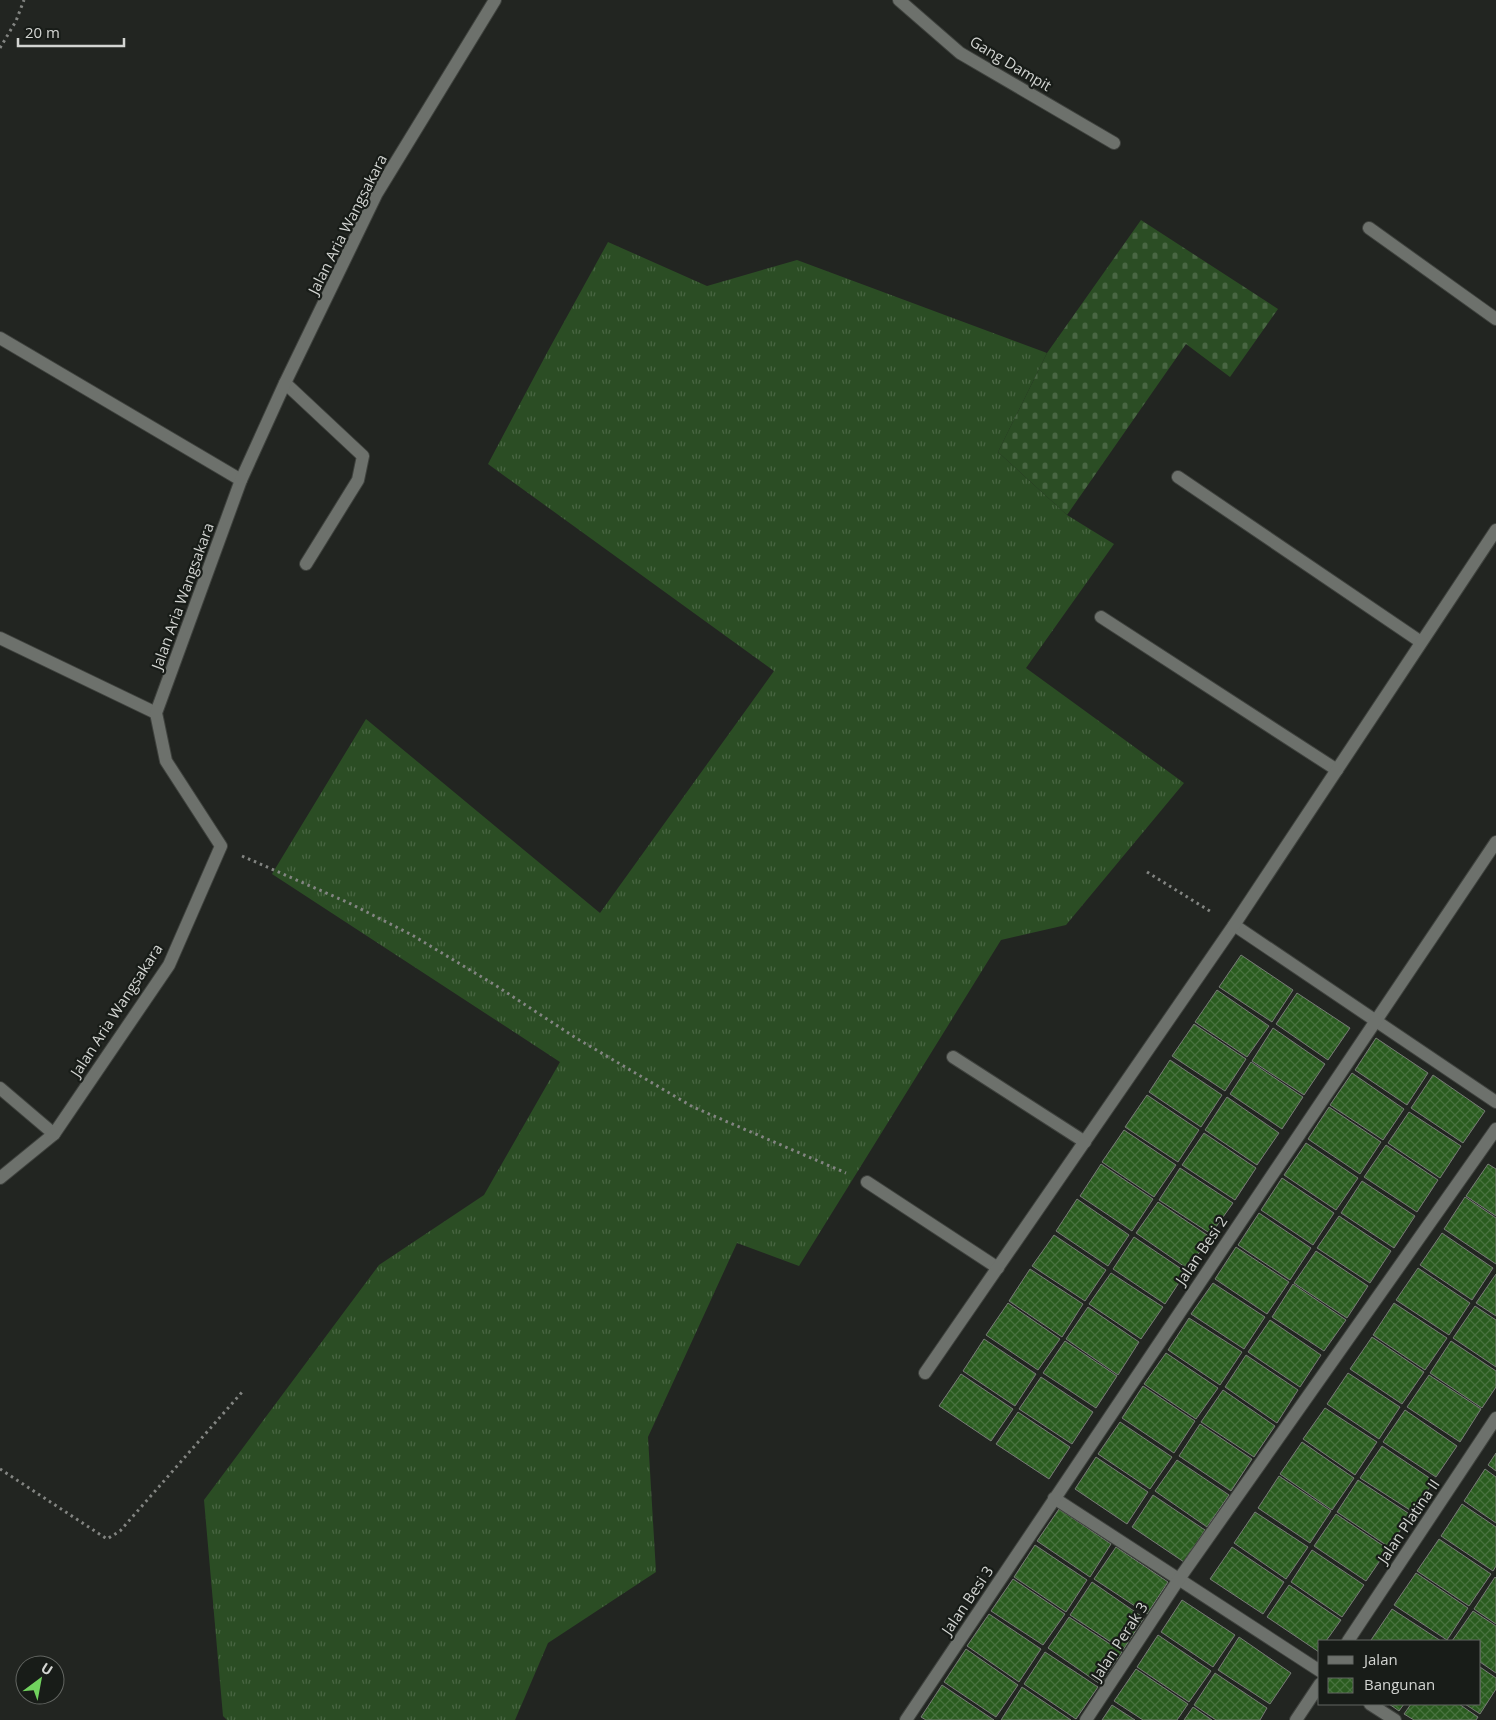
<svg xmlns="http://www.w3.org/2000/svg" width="1496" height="1720" font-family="'Open Sans',sans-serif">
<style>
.grass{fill:url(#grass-tufts)}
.cemetery{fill:url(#cemetery-stones)}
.building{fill:url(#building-cross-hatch);stroke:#777b76}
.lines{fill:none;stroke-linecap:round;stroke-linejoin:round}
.lane-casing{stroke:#3f423e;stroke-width:14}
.street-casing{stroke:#3f423e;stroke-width:14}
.secondary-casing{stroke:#3f423e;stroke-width:14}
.path{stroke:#838582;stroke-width:3;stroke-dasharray:2.5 4;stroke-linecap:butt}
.lane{stroke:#6d716c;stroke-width:12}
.street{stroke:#6d716c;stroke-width:12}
.secondary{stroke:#6d716c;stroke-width:12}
.labels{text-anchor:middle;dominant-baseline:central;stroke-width:4.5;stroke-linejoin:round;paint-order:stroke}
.street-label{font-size:15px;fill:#d3d5d2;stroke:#181c18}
</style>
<defs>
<pattern id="grass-tufts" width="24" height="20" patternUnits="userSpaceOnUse" patternTransform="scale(1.25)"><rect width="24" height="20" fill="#2b4d24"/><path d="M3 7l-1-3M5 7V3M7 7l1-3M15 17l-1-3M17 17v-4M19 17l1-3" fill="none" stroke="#496643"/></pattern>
<pattern id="cemetery-stones" width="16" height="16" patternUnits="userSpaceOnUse" patternTransform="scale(1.25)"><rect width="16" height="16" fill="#2b4d24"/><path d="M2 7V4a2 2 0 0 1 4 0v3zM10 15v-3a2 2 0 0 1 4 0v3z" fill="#496643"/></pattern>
<pattern id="building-cross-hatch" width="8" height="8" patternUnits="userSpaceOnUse" patternTransform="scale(1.25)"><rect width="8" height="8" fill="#2a5c1f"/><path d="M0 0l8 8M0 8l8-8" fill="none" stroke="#48723f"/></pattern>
</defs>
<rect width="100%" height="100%" fill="#222521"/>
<polygon class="grass" points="608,242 707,286 797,260 1047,353 998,452 1067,515 1114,544 1026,668 1184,783 1066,925 1001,940 799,1266 737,1243 648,1437 656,1572 548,1643 515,1720 227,1720 223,1716 204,1500 379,1265 484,1195 560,1062 272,874 366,719 600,913 774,671 488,464 548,351"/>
<polygon class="cemetery" points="1141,220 1278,309 1230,377 1186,344 1067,515 998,452 1047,353"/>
<g class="building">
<polygon points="1241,955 1293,990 1272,1022 1219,987"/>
<polygon points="1217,990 1269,1026 1247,1057 1195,1022"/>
<polygon points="1297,993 1350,1028 1328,1060 1276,1024"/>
<polygon points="1194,1024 1246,1059 1225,1091 1172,1056"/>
<polygon points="1273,1028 1325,1064 1304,1095 1252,1061"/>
<polygon points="1376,1038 1428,1073 1407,1105 1355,1070"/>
<polygon points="1170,1060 1222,1095 1201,1127 1149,1092"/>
<polygon points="1251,1062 1303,1097 1282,1129 1230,1094"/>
<polygon points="1352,1073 1404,1109 1383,1140 1330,1105"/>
<polygon points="1433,1075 1485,1111 1463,1143 1411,1108"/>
<polygon points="1147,1095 1199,1130 1178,1162 1125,1127"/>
<polygon points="1227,1097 1279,1133 1257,1165 1205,1130"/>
<polygon points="1329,1107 1381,1142 1360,1174 1308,1139"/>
<polygon points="1409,1112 1461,1146 1440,1178 1388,1143"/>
<polygon points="1124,1130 1176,1165 1154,1197 1102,1162"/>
<polygon points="1204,1133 1256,1168 1235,1200 1182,1165"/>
<polygon points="1306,1143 1358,1178 1336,1210 1284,1175"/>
<polygon points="1386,1145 1438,1180 1417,1212 1364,1177"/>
<polygon points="1101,1164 1153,1199 1132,1231 1080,1196"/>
<polygon points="1488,1164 1496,1169 1496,1216 1466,1196"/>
<polygon points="1180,1168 1233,1203 1211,1234 1159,1200"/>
<polygon points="1282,1178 1334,1213 1313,1245 1261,1210"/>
<polygon points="1362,1181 1415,1216 1394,1248 1341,1213"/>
<polygon points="1465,1197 1496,1218 1496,1264 1444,1229"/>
<polygon points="1077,1199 1129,1235 1108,1266 1056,1231"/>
<polygon points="1158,1202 1210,1237 1188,1269 1136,1233"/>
<polygon points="1259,1213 1311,1248 1290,1280 1238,1245"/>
<polygon points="1339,1216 1391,1251 1370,1283 1317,1248"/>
<polygon points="1442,1233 1493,1268 1472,1300 1420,1265"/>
<polygon points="1054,1235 1106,1270 1085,1301 1032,1266"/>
<polygon points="1134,1237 1186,1272 1165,1304 1113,1269"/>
<polygon points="1236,1247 1289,1282 1267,1314 1215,1279"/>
<polygon points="1316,1251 1368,1286 1347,1318 1294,1283"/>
<polygon points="1418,1268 1470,1303 1449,1335 1396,1300"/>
<polygon points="1030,1269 1083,1304 1062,1337 1009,1301"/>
<polygon points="1111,1273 1163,1307 1141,1339 1089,1304"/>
<polygon points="1496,1274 1496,1316 1476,1303"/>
<polygon points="1213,1283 1265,1317 1244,1349 1191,1314"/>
<polygon points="1293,1284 1346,1320 1324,1351 1272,1317"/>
<polygon points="1008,1303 1060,1339 1038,1370 986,1335"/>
<polygon points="1394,1303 1447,1338 1425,1370 1373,1335"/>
<polygon points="1475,1306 1496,1320 1496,1367 1453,1338"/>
<polygon points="1088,1307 1139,1342 1118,1375 1066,1339"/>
<polygon points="1189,1318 1242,1352 1220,1385 1168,1350"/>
<polygon points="1270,1320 1321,1355 1300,1387 1248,1352"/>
<polygon points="1372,1337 1424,1372 1402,1404 1350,1369"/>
<polygon points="984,1339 1036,1374 1015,1406 963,1371"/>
<polygon points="1065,1341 1117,1376 1096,1408 1043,1373"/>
<polygon points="1451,1341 1496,1371 1496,1387 1482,1408 1430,1373"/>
<polygon points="1166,1353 1218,1388 1196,1419 1144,1384"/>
<polygon points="1246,1355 1298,1390 1277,1423 1225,1387"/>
<polygon points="1348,1373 1400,1407 1379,1439 1327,1404"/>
<polygon points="961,1374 1013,1409 991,1441 939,1406"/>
<polygon points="1429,1375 1481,1409 1460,1442 1407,1407"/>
<polygon points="1041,1377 1093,1412 1072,1444 1019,1409"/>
<polygon points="1143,1386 1195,1421 1174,1453 1122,1418"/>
<polygon points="1223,1390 1275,1426 1254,1457 1201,1422"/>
<polygon points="1325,1408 1377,1442 1355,1475 1303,1439"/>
<polygon points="1405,1410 1457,1446 1436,1477 1383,1442"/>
<polygon points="1018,1412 1070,1447 1049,1479 996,1444"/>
<polygon points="1120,1422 1172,1457 1150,1489 1098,1454"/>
<polygon points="1200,1424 1252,1459 1231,1491 1179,1456"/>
<polygon points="1302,1442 1354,1478 1332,1510 1280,1474"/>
<polygon points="1382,1446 1434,1481 1413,1512 1360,1478"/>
<polygon points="1496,1453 1496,1471 1488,1465"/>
<polygon points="1096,1457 1148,1492 1127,1524 1075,1489"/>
<polygon points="1177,1460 1229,1495 1207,1527 1155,1491"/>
<polygon points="1485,1469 1496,1477 1496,1523 1464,1501"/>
<polygon points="1279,1476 1331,1511 1310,1543 1258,1508"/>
<polygon points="1358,1480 1411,1515 1389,1547 1337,1512"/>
<polygon points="1153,1495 1205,1530 1184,1562 1132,1527"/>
<polygon points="1462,1504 1496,1527 1496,1566 1493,1571 1441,1536"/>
<polygon points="1059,1509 1111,1544 1090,1577 1037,1541"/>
<polygon points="1255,1512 1308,1547 1286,1579 1234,1543"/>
<polygon points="1336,1514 1388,1549 1366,1581 1314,1546"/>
<polygon points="1439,1539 1491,1574 1469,1606 1417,1571"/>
<polygon points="1035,1545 1087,1580 1066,1612 1014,1577"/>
<polygon points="1116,1547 1168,1582 1147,1614 1094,1579"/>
<polygon points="1232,1547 1284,1582 1263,1614 1210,1579"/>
<polygon points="1312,1550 1364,1585 1342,1617 1291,1582"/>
<polygon points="1416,1573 1468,1608 1447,1640 1394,1605"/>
<polygon points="1495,1577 1496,1578 1496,1624 1474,1609"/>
<polygon points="1013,1579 1065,1614 1043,1645 991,1611"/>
<polygon points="1092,1582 1144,1618 1123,1650 1070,1615"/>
<polygon points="1289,1585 1341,1620 1326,1641 1320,1641 1319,1652 1267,1617"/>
<polygon points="1182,1600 1235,1635 1213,1667 1161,1632"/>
<polygon points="1392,1609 1441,1641 1372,1641 1371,1640"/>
<polygon points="1473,1611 1496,1626 1496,1673 1480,1662 1480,1641 1452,1641"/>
<polygon points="989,1614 1041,1649 1019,1682 967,1646"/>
<polygon points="1069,1617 1122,1652 1100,1684 1048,1648"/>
<polygon points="1158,1635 1211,1671 1189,1702 1137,1667"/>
<polygon points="1239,1637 1291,1673 1270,1704 1218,1670"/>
<polygon points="966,1649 1018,1685 996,1717 944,1682"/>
<polygon points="1045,1652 1098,1687 1076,1719 1024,1684"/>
<polygon points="1480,1667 1496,1678 1496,1689 1480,1714 1465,1704 1480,1704"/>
<polygon points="1136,1669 1188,1704 1177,1720 1143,1720 1114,1701"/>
<polygon points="1215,1673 1267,1708 1260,1720 1216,1720 1194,1705"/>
<polygon points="942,1685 994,1720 926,1720 921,1717"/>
<polygon points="1022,1687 1071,1720 1001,1720"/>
<polygon points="1389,1704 1404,1704 1399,1711"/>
<polygon points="1411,1704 1459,1704 1478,1717 1476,1720 1414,1720 1404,1714"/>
<polygon points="1112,1705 1135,1720 1102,1720"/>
<polygon points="1193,1707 1212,1720 1184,1720"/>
</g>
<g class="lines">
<g class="lane-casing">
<polyline id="lane" points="285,383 363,456 358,480 306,564"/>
</g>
<g class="street-casing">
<g id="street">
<polyline points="899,0 960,53 1114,143"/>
<polyline points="1369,228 1496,319"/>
<polyline points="0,338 241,480"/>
<polyline points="1178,477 1421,642"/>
<polyline points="1101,617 1337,770"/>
<polyline points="0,638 156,713"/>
<polyline points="1234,925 1496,1102"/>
<polyline points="953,1057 1085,1142"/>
<polyline points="0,1088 54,1134"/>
<polyline points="867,1182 998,1268"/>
<polyline points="925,1373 1234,925 1496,530"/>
<polyline points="1054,1498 1320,1671"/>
<polyline points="1348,1641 1496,1418"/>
<polyline points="1370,1704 1395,1720"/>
<polyline points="906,1720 1496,842"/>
<polyline points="1086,1720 1179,1579 1496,1129"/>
<polyline points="1296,1720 1320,1684"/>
</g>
</g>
<g class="secondary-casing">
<polyline id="secondary" points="0,1178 54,1134 169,965 221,846 166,761 156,713 241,480 285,383 377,193 495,0"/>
</g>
<g class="path">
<polyline points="0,48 16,21 24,0"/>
<polyline points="242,856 349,903 412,935 495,985 576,1038 693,1107 846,1173"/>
<polyline points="1147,872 1213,913"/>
<polyline points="0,1469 107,1539 120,1531 243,1391"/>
</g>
<use href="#lane" class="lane"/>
<use href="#street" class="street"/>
<use href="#secondary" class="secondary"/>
</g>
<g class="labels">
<g class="street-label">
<text transform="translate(1011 63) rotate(31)">Gang Dampit</text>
<text transform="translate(347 224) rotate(-63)">Jalan Aria Wangsakara</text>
<text transform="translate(182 596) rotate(-70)">Jalan Aria Wangsakara</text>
<text transform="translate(116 1010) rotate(-57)">Jalan Aria Wangsakara</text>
<text transform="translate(1201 1250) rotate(-56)">Jalan Besi 2</text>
<text transform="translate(1408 1521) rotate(-56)">Jalan Platina II</text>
<text transform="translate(967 1600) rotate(-56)">Jalan Besi 3</text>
<text transform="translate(1119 1641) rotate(-57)">Jalan Perak 3</text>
</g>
</g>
<rect x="1318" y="1640" width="162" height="65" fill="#181c18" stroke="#636662"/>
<rect x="1328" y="1656" width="25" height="8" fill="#6d716c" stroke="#636662"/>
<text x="1364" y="1665" font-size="15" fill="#d3d5d2">Jalan</text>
<rect x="1328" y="1678" width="25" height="15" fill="url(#building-cross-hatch)" stroke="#636662"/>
<text x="1364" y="1690" font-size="15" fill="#d3d5d2">Bangunan</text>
<g transform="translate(40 1680) rotate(32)"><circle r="24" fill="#181c18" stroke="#636662"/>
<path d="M0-4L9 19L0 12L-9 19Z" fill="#71d25e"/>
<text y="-8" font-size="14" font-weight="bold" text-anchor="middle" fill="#d3d5d2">U</text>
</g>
<path d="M18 38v8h106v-8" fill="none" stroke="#d3d5d2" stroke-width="2.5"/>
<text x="25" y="38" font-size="15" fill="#d3d5d2" stroke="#181c18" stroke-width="4" paint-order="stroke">20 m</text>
</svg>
